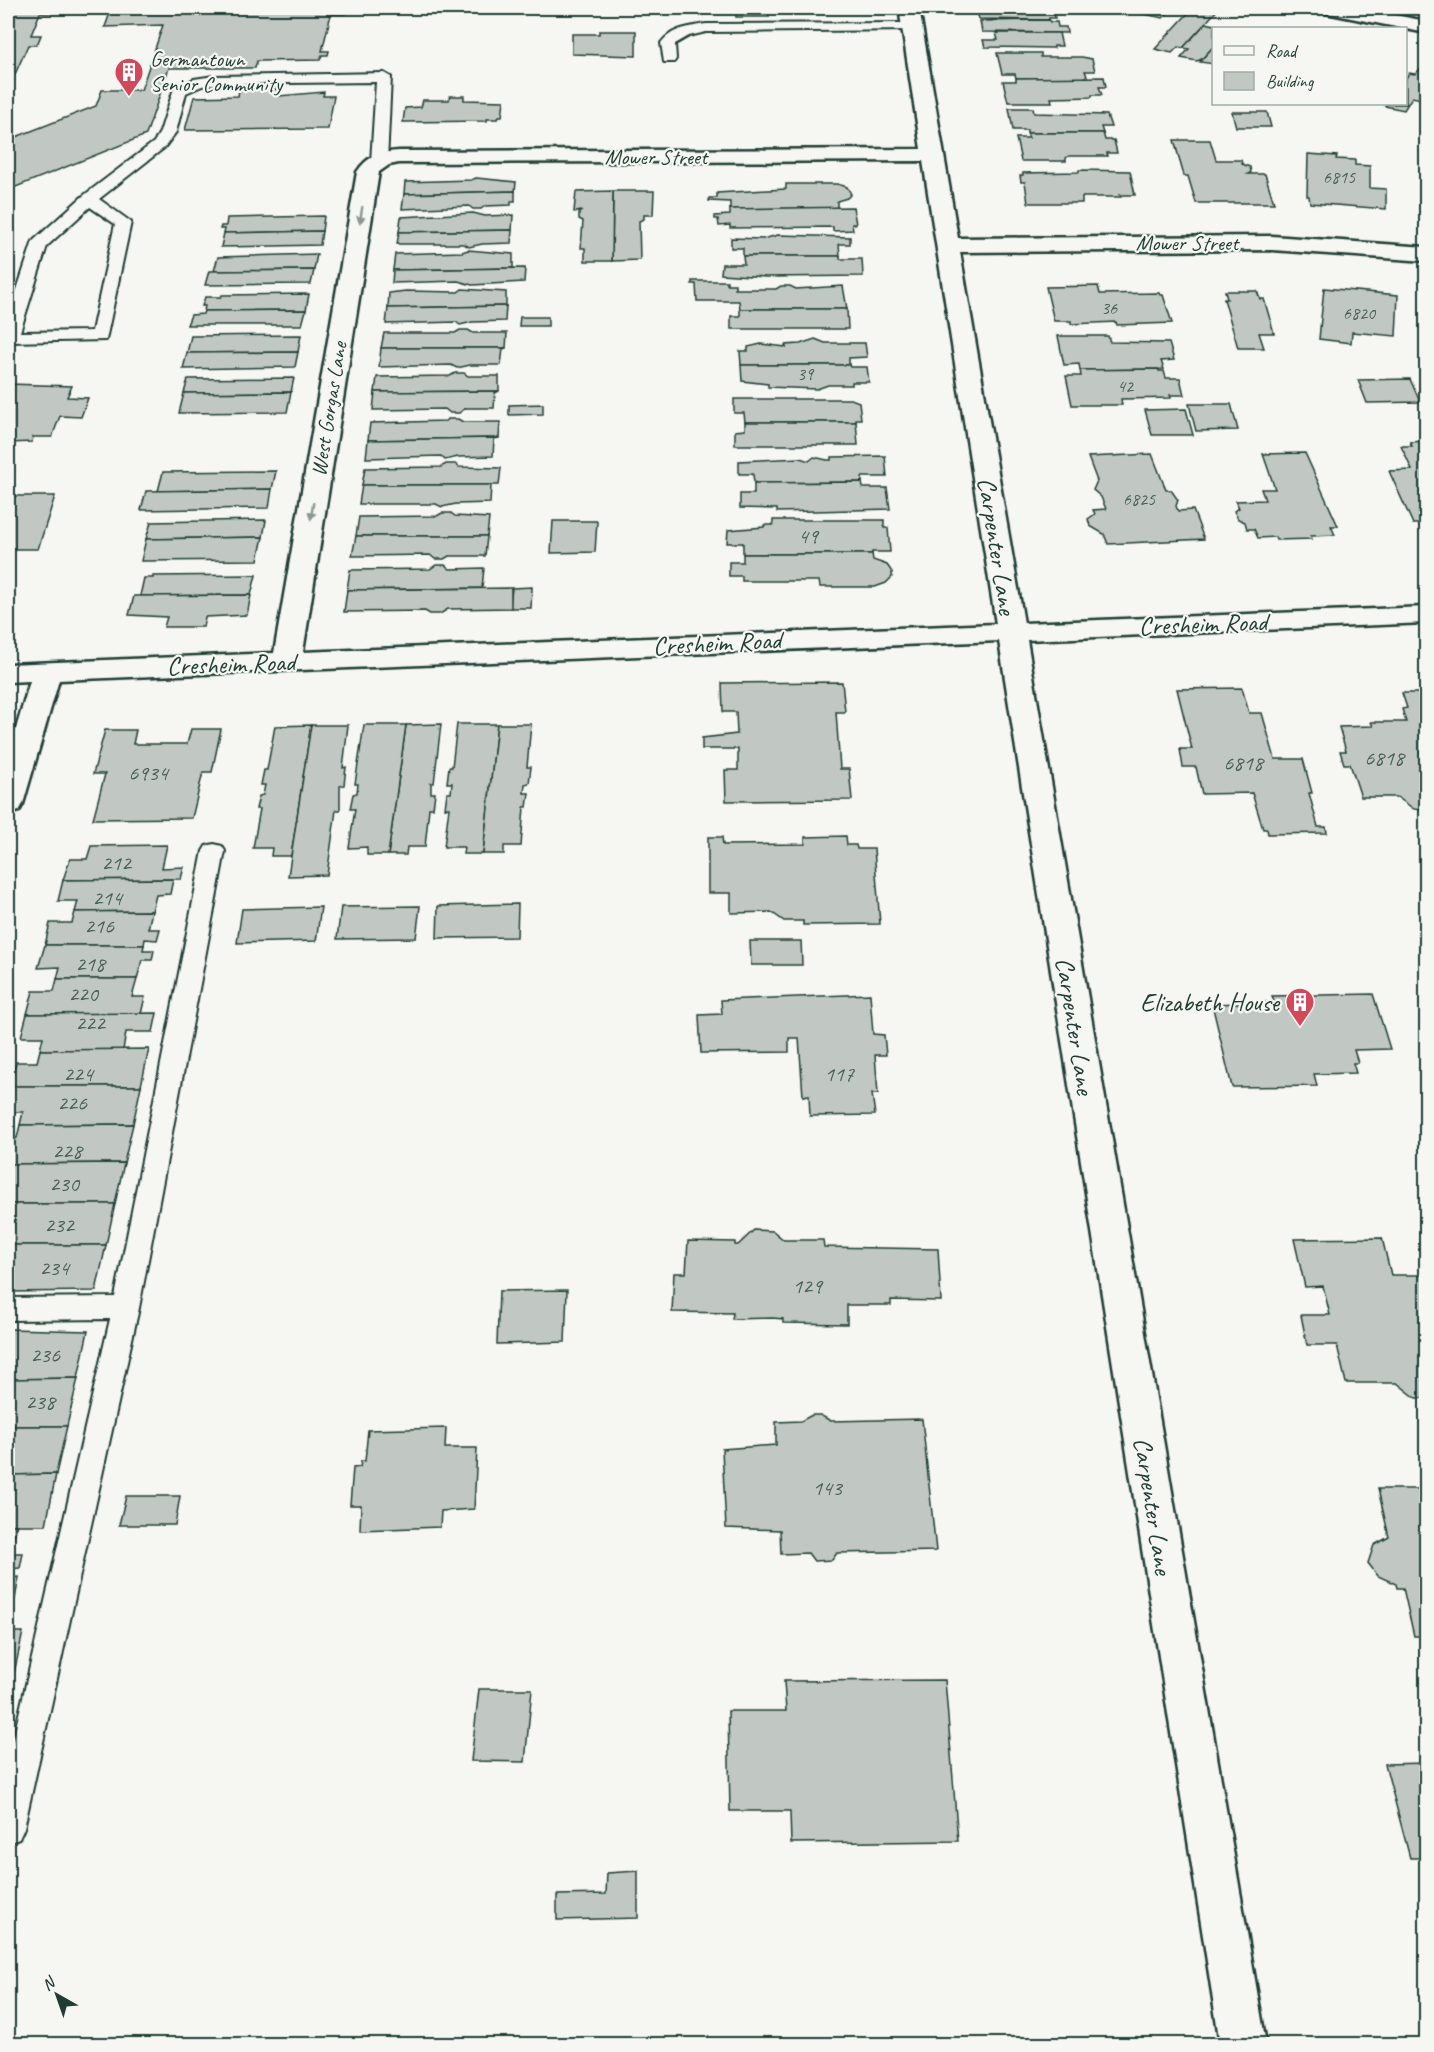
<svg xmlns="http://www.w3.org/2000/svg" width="1434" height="2052" font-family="Caveat,sans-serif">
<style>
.building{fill:#c1c8c3;stroke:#1f3d34;stroke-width:1.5}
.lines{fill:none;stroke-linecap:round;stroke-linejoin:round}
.lane-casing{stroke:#1f3d34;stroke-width:4}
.street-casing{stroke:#1f3d34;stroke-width:5}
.primary-casing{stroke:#1f3d34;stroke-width:5}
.lane{fill:#f6f6f2;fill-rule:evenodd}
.street{fill:#f6f6f2;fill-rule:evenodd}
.primary{fill:#f6f6f2;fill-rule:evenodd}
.oneway{fill:#8a9a93}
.labels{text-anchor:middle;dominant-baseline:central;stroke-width:4.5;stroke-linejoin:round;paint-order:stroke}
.far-number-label{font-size:18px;fill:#486058}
.far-poi-label{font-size:22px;fill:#1f3d34;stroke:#f6f6f2;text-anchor:start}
.far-street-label{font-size:22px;fill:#1f3d34;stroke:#f6f6f2}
.number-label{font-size:22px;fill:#486058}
.street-label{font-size:26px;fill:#1f3d34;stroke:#f6f6f2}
.poi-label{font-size:26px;fill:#1f3d34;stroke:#f6f6f2;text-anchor:end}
</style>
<rect width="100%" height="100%" fill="#f6f6f2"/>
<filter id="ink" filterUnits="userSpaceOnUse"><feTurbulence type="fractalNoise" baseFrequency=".0167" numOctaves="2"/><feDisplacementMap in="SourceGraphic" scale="12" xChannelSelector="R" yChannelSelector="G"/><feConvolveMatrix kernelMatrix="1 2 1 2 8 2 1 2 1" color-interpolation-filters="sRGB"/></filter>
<g filter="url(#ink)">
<g class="building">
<polygon points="8,8 346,8 345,14 331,14 322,51 329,51 328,55 322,55 320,60 257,61 255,68 169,68 146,135 13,188 8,202 8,140 96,106 102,90 141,90 163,25 105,27 110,13 40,13 31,35 41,35 37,45 28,45 8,90"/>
<polygon points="508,8 603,8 603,10 577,10 577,12 508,13"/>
<polygon points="736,8 768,8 769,17 736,17"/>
<polygon points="990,8 1047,8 1048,13 1054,13 1055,18 1049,18 1049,20 979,19 976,9"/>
<polygon points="1139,8 1173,8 1163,18 1135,12"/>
<polygon points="1193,8 1219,8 1183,48 1178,47 1172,53 1155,49"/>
<polygon points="1049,20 1050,22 1057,22 1058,27 1066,27 1067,33 982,32 980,21"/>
<polygon points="1206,23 1223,27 1214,28 1214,46 1202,59 1197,61 1181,58 1189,49 1183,48"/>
<polygon points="599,31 636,31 636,56 572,54 572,34 599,34"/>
<polygon points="996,33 1059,33 1062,46 1054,46 1054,48 985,47 983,40 998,40"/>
<polygon points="1214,46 1214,64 1200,62 1202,59"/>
<polygon points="997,53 1041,53 1041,57 1082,57 1092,59 1095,71 1085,71 1087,76 1083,78 1016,78 1015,74 1002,74"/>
<polygon points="1420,69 1426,70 1426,91 1421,99 1412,97 1404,110 1385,106 1387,104 1406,104 1406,78 1409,73 1415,74"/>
<polygon points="1104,77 1106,87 1099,87 1102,95 1092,95 1092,97 1051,98 1052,102 1008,102 1003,81 1016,81 1016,78"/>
<polygon points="281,89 279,96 324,92 323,96 334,96 328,129 185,130 194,97 238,96 239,90"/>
<polygon points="450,96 464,96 464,100 504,101 502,116 499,116 498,119 487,119 487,121 403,122 405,108 421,107 423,100 449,100"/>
<polygon points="1009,108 1033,108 1034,113 1107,115 1111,127 1101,127 1103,133 1027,133 1027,130 1013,130"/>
<polygon points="1232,112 1267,112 1271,127 1236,127"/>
<polygon points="1027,133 1103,133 1105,140 1114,140 1117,153 1107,153 1108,156 1069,156 1066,158 1066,161 1021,161 1016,138 1029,138"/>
<polygon points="1174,140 1210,140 1216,160 1241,160 1242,164 1250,167 1251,172 1248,174 1265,174 1274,203 1196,203 1188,176 1184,176"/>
<polygon points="1308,154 1337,156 1336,159 1355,160 1355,165 1370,166 1370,188 1386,189 1386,209 1310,203 1309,196 1307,196"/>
<polygon points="1079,170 1130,171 1135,195 1120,195 1121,197 1082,197 1082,203 1028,203 1025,182 1021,182 1020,176 1023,175 1023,173 1079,172"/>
<polygon points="476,178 516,182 515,191 404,194 405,182 471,180"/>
<polygon points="786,184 837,184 847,187 851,194 847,198 837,201 837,208 730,209 730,202 709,201 709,198 717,198 717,193 786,189"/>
<polygon points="515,191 515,201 511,201 511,205 485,206 481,209 473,209 469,206 402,209 404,194"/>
<polygon points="613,191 654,191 653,215 644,215 644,219 639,221 640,260 612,261"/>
<polygon points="613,191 612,261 585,261 585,248 581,248 583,221 579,219 579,213 582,211 574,212 576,192"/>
<polygon points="853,207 856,224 852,224 853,230 833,231 833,227 730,228 730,225 719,226 718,219 715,219 715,216 730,215 730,209"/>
<polygon points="473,213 485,216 513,215 512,230 399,232 401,217"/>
<polygon points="324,216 322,231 224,233 225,229 220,229 221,226 226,226 227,218"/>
<polygon points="512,230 511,243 482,244 469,247 464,244 397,244 399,232"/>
<polygon points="322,231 320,245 221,247 224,233"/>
<polygon points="778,235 850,237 850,244 839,244 840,256 743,256 743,248 731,248 731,238 763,239"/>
<polygon points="468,250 513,254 513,268 393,270 395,254 462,252"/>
<polygon points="317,254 314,270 214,271 218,257"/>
<polygon points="743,256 840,256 840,259 862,259 863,276 766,277 721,274 722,264 744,264"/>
<polygon points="525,268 524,282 472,285 458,281 392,283 393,270"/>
<polygon points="314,270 311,284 205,285 209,271"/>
<polygon points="692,281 727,281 727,284 735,284 735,289 776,289 781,286 790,286 796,289 843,286 847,309 740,309 739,301 697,301 696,284 692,284"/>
<polygon points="1098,286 1100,294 1159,293 1160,295 1163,295 1172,323 1117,325 1116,322 1071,324 1071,321 1054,321 1046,287"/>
<polygon points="1324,288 1398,295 1396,336 1352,332 1351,343 1319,339"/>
<polygon points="462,289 506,292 506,306 388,308 389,293 406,291 458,292"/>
<polygon points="1225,291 1257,291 1260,299 1264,299 1274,333 1259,333 1264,348 1238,348 1224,299 1227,299"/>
<polygon points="309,294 306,310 204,311 205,306 202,306 205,297 221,297 222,295"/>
<polygon points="506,306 505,321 472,322 460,325 456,322 386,324 388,308"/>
<polygon points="740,309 847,309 848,329 731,329 731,316 740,316"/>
<polygon points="306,310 302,325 187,325 191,315 203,314 204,311"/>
<polygon points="520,317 548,317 548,326 519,326"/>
<polygon points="460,330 468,330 473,333 507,333 506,348 381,348 384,333 455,333"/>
<polygon points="301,335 298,352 187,353 191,336"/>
<polygon points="1058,336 1108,336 1110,342 1169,343 1174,360 1161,361 1164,369 1080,370 1079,364 1064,365"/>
<polygon points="815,339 825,343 865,343 867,357 849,358 849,365 741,365 740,351 748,351 748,347 761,344 786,347 785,345 800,344"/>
<polygon points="381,348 506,348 503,349 501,365 470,365 457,368 451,365 379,367"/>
<polygon points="298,352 295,367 183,369 187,353"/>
<polygon points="741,365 849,365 850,367 867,367 869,382 852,382 852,385 828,385 817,389 768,387 768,384 742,381"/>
<polygon points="1158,369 1159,371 1164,371 1166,378 1180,378 1184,395 1170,395 1171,398 1121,399 1122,405 1072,405 1066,376 1081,376 1080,370"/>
<polygon points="455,373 464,373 468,376 499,376 499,391 375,392 377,377 450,376"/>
<polygon points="294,378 291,392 184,393 188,379"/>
<polygon points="1410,379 1420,402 1367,403 1358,380"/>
<polygon points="8,384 72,386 67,397 88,398 81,417 60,416 52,437 33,437 32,442 8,443"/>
<polygon points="499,391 495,393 494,408 466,408 459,413 450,413 445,409 373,410 375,392"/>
<polygon points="291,392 287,412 179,413 184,393"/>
<polygon points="734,399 851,399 859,402 861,419 856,419 856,422 745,422 744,413 734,413"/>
<polygon points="543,404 543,414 509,415 509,405"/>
<polygon points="1189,404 1231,404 1238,430 1196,431"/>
<polygon points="1186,409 1193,435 1152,435 1145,410"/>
<polygon points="448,419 458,419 463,422 500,422 499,438 368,440 370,423 445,421"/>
<polygon points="745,422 856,422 858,445 735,445 735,431 745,430"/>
<polygon points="499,438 494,439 493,456 458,457 445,460 441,456 366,458 368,440"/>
<polygon points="1426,441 1426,534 1425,534 1420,524 1413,524 1389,471 1412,470 1401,446 1412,446 1410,442"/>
<polygon points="1305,453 1338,526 1331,526 1335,535 1311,536 1312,539 1276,540 1275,537 1258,538 1254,529 1247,529 1245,522 1238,519 1234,511 1239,508 1236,501 1265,500 1261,489 1275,489 1263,454"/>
<polygon points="1152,454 1166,490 1171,490 1178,500 1176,506 1178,511 1193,510 1204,539 1108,544 1104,534 1090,526 1088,519 1095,514 1093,510 1106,509 1101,497 1093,490 1097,481 1088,457"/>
<polygon points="885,456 887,477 862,477 862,482 754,483 753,474 739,474 739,461 800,458 809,461 814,457 827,460 831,460 831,457"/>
<polygon points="446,464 455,464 459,467 501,468 499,485 362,485 365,468 441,467"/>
<polygon points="276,471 272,489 158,491 163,472"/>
<polygon points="862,482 863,488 887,488 890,509 777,512 777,509 740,508 740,494 754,494 754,483"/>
<polygon points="362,485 491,485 490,503 456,504 442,507 436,504 359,504"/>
<polygon points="272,489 269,508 141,510 146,491"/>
<polygon points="8,496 55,496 38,549 8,549"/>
<polygon points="442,513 451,513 455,516 489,518 487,536 356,536 359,517 437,516"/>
<polygon points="266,520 263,537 146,539 151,522"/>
<polygon points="773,520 884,520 884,528 888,528 890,552 872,552 872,554 743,554 743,543 727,543 728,530 764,527 764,525 773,525"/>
<polygon points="553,521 597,521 595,552 551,553"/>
<polygon points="356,536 487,536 485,556 449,556 444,559 435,559 430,555 352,556"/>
<polygon points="263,537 258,560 141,561 146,539"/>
<polygon points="743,554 872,554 873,560 887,565 892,572 892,577 886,583 875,587 820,587 819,581 742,581 742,576 729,576 729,562 743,562"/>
<polygon points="436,565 445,565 450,569 484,568 482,588 347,590 350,570 430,569"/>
<polygon points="256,575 251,595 140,596 144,578 153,578 153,576"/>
<polygon points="532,587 531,608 510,608 512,588"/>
<polygon points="511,588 511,608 448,609 440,614 430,614 425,611 344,612 347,590"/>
<polygon points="251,595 247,615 205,617 203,627 164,627 167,617 129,615 134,596"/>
<polygon points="842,682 845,712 836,712 840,769 849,769 852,800 726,801 725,770 738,770 738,749 702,749 702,738 737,734 736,712 723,712 722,683"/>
<polygon points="1242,688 1249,713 1262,713 1275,759 1303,759 1312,793 1309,793 1318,827 1326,827 1327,833 1268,834 1267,829 1263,829 1252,793 1202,794 1196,767 1183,767 1180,749 1192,749 1177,689"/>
<polygon points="1402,693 1426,693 1426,810 1414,809 1397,797 1361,797 1350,764 1344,764 1340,751 1346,751 1339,727 1373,726 1371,722 1406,722 1402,709 1407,708"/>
<polygon points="441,724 434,783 431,783 431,793 435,793 433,808 429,808 425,847 407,847 406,855 388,855 406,725"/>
<polygon points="457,724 497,724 483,854 463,854 464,847 444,847 449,808 445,808 447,793 451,793 452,783 447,783 449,767 452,767"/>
<polygon points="497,724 531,724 527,767 531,767 529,783 525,784 524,793 529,793 527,807 524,807 521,846 504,846 504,854 483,854"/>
<polygon points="311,725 291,856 271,856 272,848 253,848 260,809 256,809 259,796 263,795 265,785 261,785 264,770 267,770 275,726"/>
<polygon points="311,725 348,725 343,768 346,767 344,785 340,786 340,810 336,810 327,875 288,876"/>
<polygon points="364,725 406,725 388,855 367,855 367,847 349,848 355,809 350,809 353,794 357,793 358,784 355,784"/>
<polygon points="191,729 221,729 212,772 203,772 192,818 93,819 105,774 93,774 105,730 136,730 133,744 187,744"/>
<polygon points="846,836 847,845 856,845 857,849 874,849 880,924 803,925 803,921 784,921 771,912 731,913 731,893 708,893 708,837 722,837 723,845 805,844 805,837"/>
<polygon points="167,845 162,868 184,867 181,879 63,880 70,859 87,859 91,846"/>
<polygon points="173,879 170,894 156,895 152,911 75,912 78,901 58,901 63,880"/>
<polygon points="518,904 517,937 437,938 438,906"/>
<polygon points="420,906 416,938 337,939 341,907"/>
<polygon points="321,907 316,941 237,943 242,909"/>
<polygon points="152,911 148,929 160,929 157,940 145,939 144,945 45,945 50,923 72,923 75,912"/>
<polygon points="750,941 801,941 802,965 751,965"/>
<polygon points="45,945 144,945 143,950 154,950 152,960 142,960 137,979 57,979 60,967 38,968"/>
<polygon points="57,979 137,979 132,997 145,997 141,1014 27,1014 33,991 54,991"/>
<polygon points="870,994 873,1034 884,1035 886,1055 875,1055 878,1094 872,1094 875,1115 810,1116 809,1095 803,1096 799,1038 789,1038 789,1052 701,1053 699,1015 722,1014 721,1000"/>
<polygon points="1373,994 1390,1049 1354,1050 1358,1063 1353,1063 1356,1073 1314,1074 1317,1086 1232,1087 1212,1004 1274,1002 1272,996"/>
<polygon points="157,1013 153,1032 126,1032 123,1050 40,1050 43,1037 21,1037 27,1014"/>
<polygon points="149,1049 141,1086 10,1086 16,1062 37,1062 40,1050"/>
<polygon points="10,1086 141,1086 133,1124 20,1125 23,1112 8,1112"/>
<polygon points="133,1124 124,1163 8,1164 8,1138 17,1138 20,1125"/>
<polygon points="124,1163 115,1204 8,1204 8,1164"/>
<polygon points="8,1204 115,1204 106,1245 8,1245"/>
<polygon points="754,1230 773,1231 784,1240 823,1240 824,1247 938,1249 941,1301 891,1300 891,1305 847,1305 847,1324 783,1323 783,1319 773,1318 732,1319 733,1313 672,1312 674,1273 686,1273 688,1241 735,1242 735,1245 738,1245"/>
<polygon points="1382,1238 1391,1275 1426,1275 1426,1398 1416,1398 1397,1383 1346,1383 1337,1345 1307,1345 1301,1315 1330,1315 1323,1286 1305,1287 1294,1239"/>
<polygon points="8,1245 106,1245 96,1291 8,1292"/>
<polygon points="567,1290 565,1342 497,1344 499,1291"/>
<polygon points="8,1329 88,1331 78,1378 8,1379"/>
<polygon points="78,1378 67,1426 8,1426 8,1379"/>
<polygon points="812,1415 820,1415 831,1421 922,1419 936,1551 837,1553 832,1560 814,1561 808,1553 781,1554 780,1530 726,1528 722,1449 776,1445 776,1422 801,1421"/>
<polygon points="8,1426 67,1426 56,1474 8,1475"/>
<polygon points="446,1428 445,1448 477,1448 474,1509 441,1511 440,1527 360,1530 361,1505 350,1505 353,1468 360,1467 361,1461 365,1461 368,1430"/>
<polygon points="56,1474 46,1525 8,1525 8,1475"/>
<polygon points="1378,1489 1426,1489 1426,1636 1414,1636 1403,1588 1397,1588 1396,1584 1378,1576 1368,1563 1374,1545 1389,1537"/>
<polygon points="126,1496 180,1496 175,1525 119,1525"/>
<polygon points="8,1525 17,1525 10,1553 23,1553 20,1568 8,1569"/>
<polygon points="19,1577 15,1599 8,1599 8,1578"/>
<polygon points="8,1632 23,1632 11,1687 8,1687"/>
<polygon points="945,1680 958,1841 791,1843 790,1811 730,1811 728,1711 786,1711 784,1681"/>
<polygon points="479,1689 532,1689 525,1762 471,1761"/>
<polygon points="1426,1763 1426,1858 1410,1858 1385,1764"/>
<polygon points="638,1871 638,1918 557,1920 557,1895 606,1894 607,1873"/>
</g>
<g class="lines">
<g class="lane-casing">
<g id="lane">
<path d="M912,23L919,27L917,30L706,32L689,36L675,44L676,59L674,62H664L661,43C672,28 689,27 706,24Z"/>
<path d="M384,73L391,77L387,162L379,167L371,162L376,82L214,84L202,86L186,93L176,132L164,148L99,199L131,222L106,340L8,342V317L33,241L83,196L154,142L160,132L174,88L194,79L214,76ZM90,207L115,224L92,331L20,332L47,246Z"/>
<polygon points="214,844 222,846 225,851 139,1308 24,1828 19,1839 8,1843 8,1762 110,1319 8,1320 8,1298 115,1297 203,851 206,846"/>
</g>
</g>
<g class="street-casing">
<path id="street" d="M899,8H919L958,238L1272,236L1426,247V261L1272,250L960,252L1024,623L1426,607V623L1027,640L1266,2044H1220L999,641L59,680L23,804L19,811L8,814V756L30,681L8,682V664L274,653L357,172C367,156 381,152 399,151L921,149ZM923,161L996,624L303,652L379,172L389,165L399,163Z"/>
</g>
<g class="primary-casing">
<polygon id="primary" points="1321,8 1358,8 1426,21 1426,33 1331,14 1324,12"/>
</g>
<use href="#lane" class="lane"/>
<use href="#street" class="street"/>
<use href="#primary" class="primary"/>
</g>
<defs><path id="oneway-solid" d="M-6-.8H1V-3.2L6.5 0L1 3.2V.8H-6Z" transform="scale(1.5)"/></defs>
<g class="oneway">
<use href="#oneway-solid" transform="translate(361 215) rotate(99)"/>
<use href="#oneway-solid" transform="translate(312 511) rotate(99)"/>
</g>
</g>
<defs>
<g id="building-pin" transform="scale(1.5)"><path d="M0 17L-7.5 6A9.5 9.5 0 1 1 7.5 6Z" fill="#d1495b" stroke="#f6f6f2"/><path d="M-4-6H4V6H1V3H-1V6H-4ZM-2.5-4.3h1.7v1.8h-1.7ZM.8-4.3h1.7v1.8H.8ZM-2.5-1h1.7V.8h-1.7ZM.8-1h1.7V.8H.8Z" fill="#fff"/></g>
</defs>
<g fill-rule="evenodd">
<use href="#building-pin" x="129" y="72"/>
<use href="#building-pin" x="1300" y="1002"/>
</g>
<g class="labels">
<g class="far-number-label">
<text x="1339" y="177">6815</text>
<text x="1109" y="308">36</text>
<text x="1359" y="313">6820</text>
<text x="805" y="374">39</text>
<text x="1125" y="386">42</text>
<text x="1139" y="499">6825</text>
</g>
<g class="far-poi-label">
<text x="150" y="59">Germantown<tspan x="150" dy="25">Senior Community</tspan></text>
</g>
<g class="far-street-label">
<text x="656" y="157">Mower Street</text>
<text x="1187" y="243">Mower Street</text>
<text transform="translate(329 409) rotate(-81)">West Gorgas Lane</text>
</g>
<g class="number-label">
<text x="808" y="536">49</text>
<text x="1384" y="758">6818</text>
<text x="1243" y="763">6818</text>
<text x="148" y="773">6934</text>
<text x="116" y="863">212</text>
<text x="107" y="898">214</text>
<text x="99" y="926">216</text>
<text x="90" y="964">218</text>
<text x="83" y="994">220</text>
<text x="90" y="1023">222</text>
<text x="78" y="1074">224</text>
<text x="839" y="1074">117</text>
<text x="72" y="1103">226</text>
<text x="67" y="1151">228</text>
<text x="64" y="1184">230</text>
<text x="59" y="1225">232</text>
<text x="54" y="1268">234</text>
<text x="807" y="1286">129</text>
<text x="45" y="1355">236</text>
<text x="40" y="1402">238</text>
<text x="827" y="1488">143</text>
</g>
<g class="street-label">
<text transform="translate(997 546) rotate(81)">Carpenter Lane</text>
<text transform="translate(1203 624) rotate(-2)">Cresheim Road</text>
<text transform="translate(717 643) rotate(-3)">Cresheim Road</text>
<text transform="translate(231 664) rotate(-2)">Cresheim Road</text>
<text transform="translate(1075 1026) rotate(81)">Carpenter Lane</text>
<text transform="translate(1153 1506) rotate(81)">Carpenter Lane</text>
</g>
<g class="poi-label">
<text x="1279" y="1002">Elizabeth House</text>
</g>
</g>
<rect width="1434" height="2052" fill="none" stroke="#f6f6f2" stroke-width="30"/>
<rect x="15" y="15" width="1404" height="2022" fill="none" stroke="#1f3d34" stroke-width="2" filter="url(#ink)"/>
<rect x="1212" y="27" width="195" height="78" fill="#f6f6f2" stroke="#a0aca6" stroke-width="1.5"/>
<rect x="1224" y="46" width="30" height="9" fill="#f6f6f2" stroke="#a0aca6" stroke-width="1.5"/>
<text x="1266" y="57" font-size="18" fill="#1f3d34">Road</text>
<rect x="1224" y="72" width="30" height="18" fill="#c1c8c3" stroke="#a0aca6" stroke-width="1.5"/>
<text x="1266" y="87" font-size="18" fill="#1f3d34">Building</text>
<g transform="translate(57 1995) rotate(320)" stroke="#f6f6f2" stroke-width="4.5" paint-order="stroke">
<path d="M0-4.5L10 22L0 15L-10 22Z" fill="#1f3d34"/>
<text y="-9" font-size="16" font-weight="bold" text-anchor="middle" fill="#1f3d34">N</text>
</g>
</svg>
